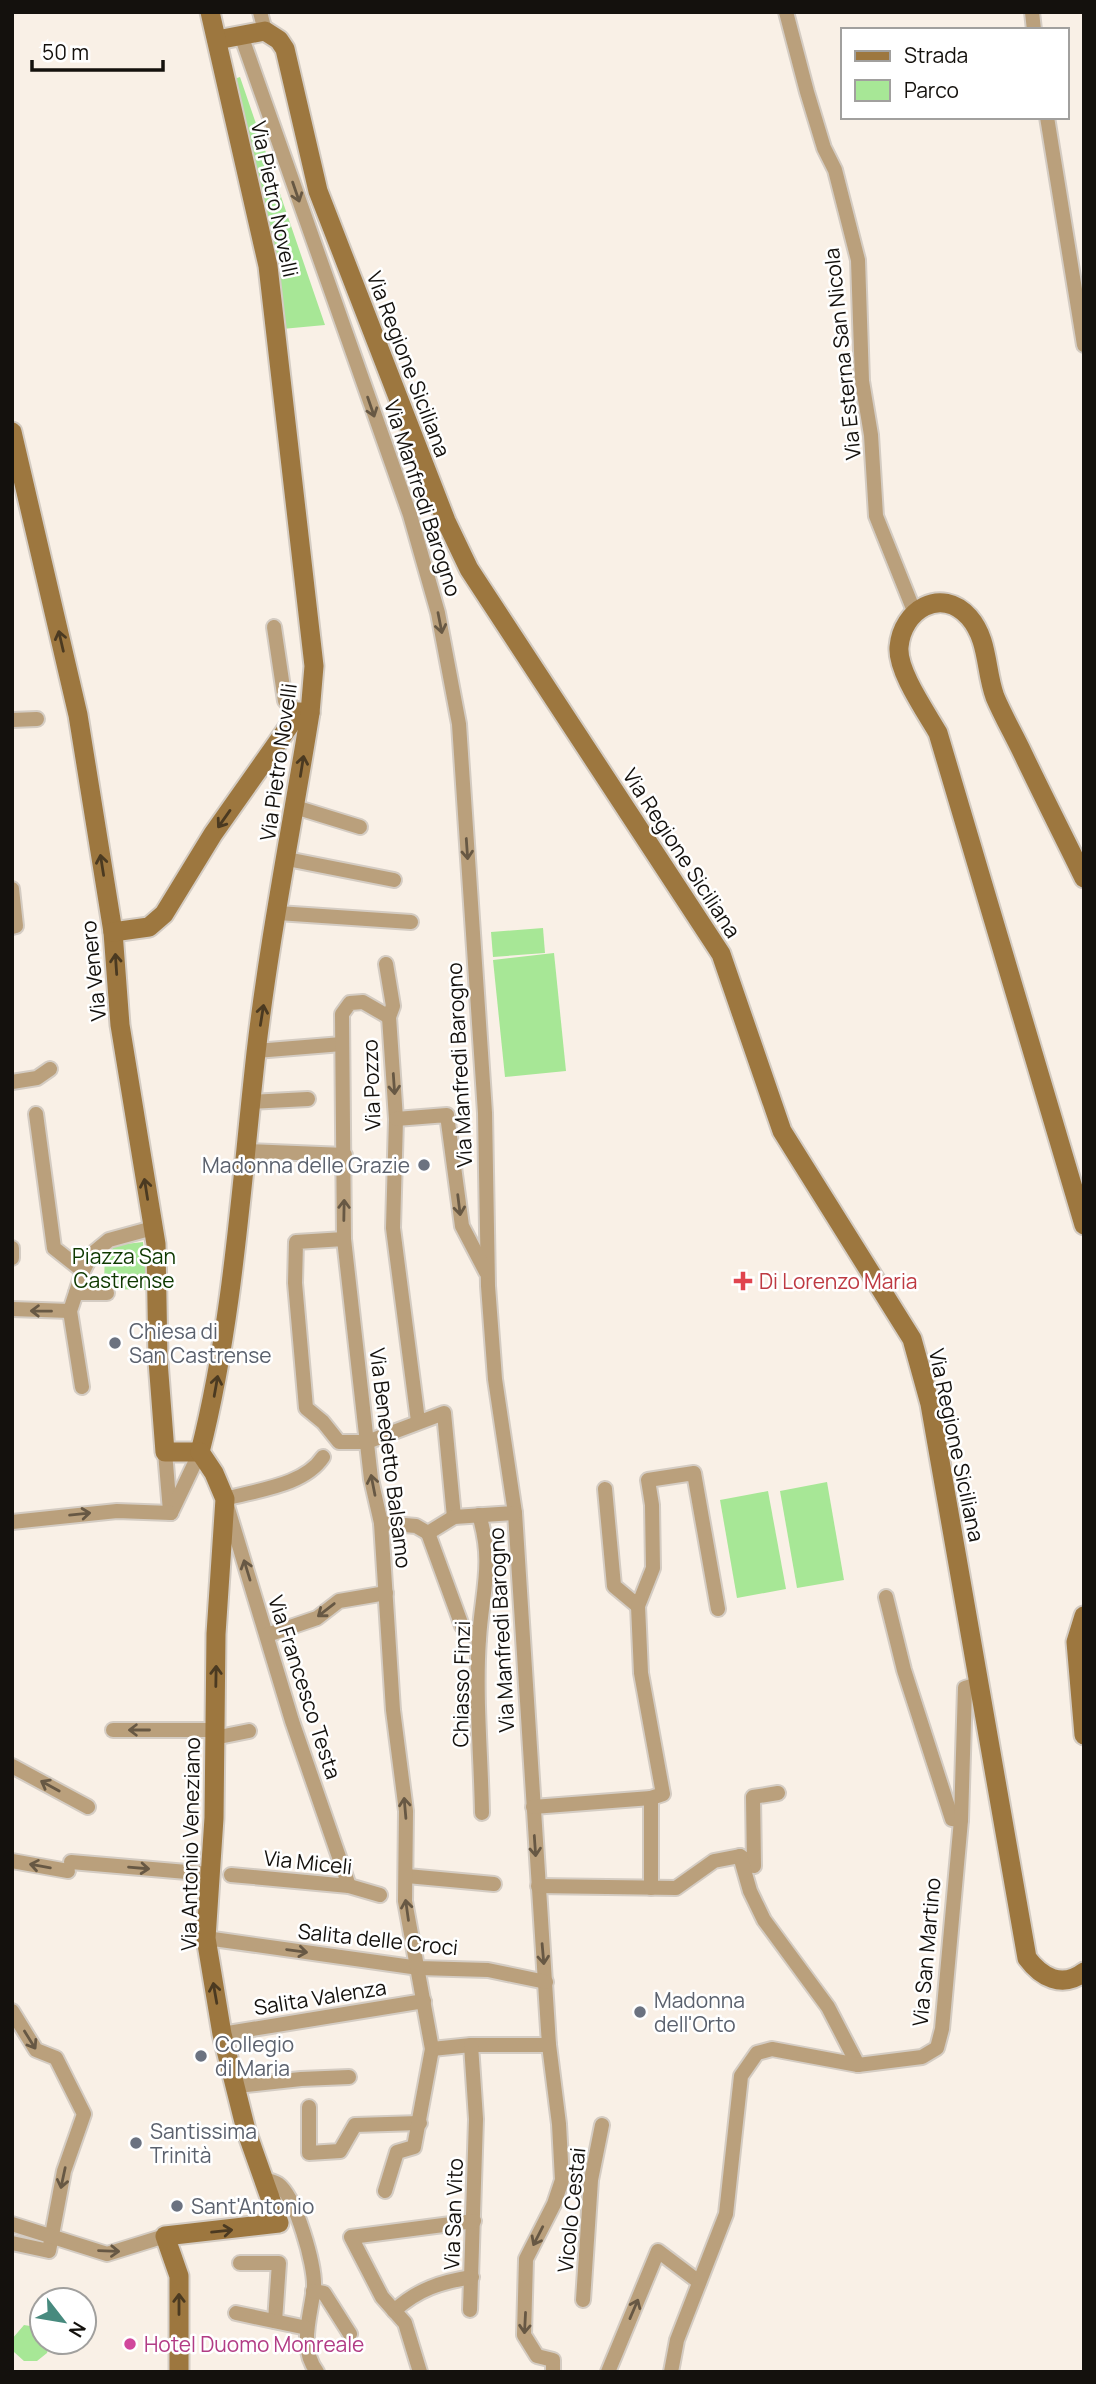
<svg xmlns="http://www.w3.org/2000/svg" width="1096" height="2384" font-family="Manrope,sans-serif">
<style>
.green{fill:#a7e796}
.lines{fill:none;stroke-linecap:round;stroke-linejoin:round}
.street-casing{stroke:#d4ccc3;stroke-width:18}
.secondary-casing{stroke:#d4ccc3;stroke-width:23}
.street{stroke:#baa07c;stroke-width:14}
.secondary{stroke:#9d773f;stroke-width:19}
.oneway{stroke:#675844}
.oneway2{stroke:#4b3a21}
.worship-dot{fill:#6b7280;stroke:#fff;stroke-width:2.5}
.health-dot{fill:#e0444e;stroke:#fff;stroke-width:2.5}
.hotel-dot{fill:#d1479c;stroke:#fff;stroke-width:2.5}
.labels{text-anchor:middle;dominant-baseline:central;stroke-width:5;stroke-linejoin:round;paint-order:stroke}
.street-label{font-size:21px;fill:#14110d;stroke:#fff}
.worship-label{font-size:21px;fill:#5b616d;stroke:#fff;text-anchor:start}
.park-label{font-size:21px;fill:#0e3900;stroke:#fff}
.health-label{font-size:21px;fill:#be3a42;stroke:#fff;text-anchor:start}
.hotel-label{font-size:21px;fill:#b23c85;stroke:#fff;text-anchor:start}
</style>
<rect width="100%" height="100%" fill="#f9f0e6"/>
<g class="green">
<polygon points="240,77 325,325 282,329 266,207 234,79"/>
<polygon points="543,928 545,953 493,957 491,932"/>
<polygon points="554,953 566,1071 505,1077 493,960"/>
<polygon points="143,1242 147,1290 116,1289 104,1282 105,1254 117,1245"/>
<polygon points="827,1482 844,1580 797,1588 780,1491"/>
<polygon points="768,1491 786,1589 737,1598 720,1500"/>
<polygon points="24,2325 42,2328 42,2342 50,2342 47,2353 37,2361 24,2361 14,2352 12,2339"/>
</g>
<g class="lines">
<g class="street-casing">
<g id="street">
<polyline points="260,12 265,31"/>
<polyline points="786,12 807,92 824,148 835,170 858,260 862,381 871,435 876,516 914,611"/>
<polyline points="1032,12 1034,30"/>
<polyline points="241,35 410,515 438,613 459,724 485,1113 488,1286 495,1379 515,1513 549,2045 559,2124 562,2180 554,2204 526,2259 524,2335 537,2356 553,2360 553,2372"/>
<polyline points="1047,117 1084,345"/>
<polyline points="274,627 285,701 299,712"/>
<polyline points="12,720 37,719"/>
<polyline points="295,807 360,827"/>
<polyline points="287,859 394,880"/>
<polyline points="12,889 16,926 12,927"/>
<polyline points="278,913 411,922"/>
<polyline points="386,964 393,1006 389,1017 396,1119 393,1228 418,1421"/>
<polyline points="256,1051 342,1044"/>
<polyline points="12,1082 37,1078 50,1069"/>
<polyline points="251,1102 308,1099"/>
<polyline points="36,1114 54,1248 83,1271"/>
<polyline points="396,1119 447,1115 462,1226 486,1272"/>
<polyline points="247,1151 345,1155"/>
<polyline points="344,1239 296,1242 295,1283 306,1408 323,1422 339,1442 367,1442 444,1413 454,1517"/>
<polyline points="12,1248 12,1258"/>
<polyline points="76,1293 107,1293"/>
<polyline points="12,1309 70,1311"/>
<polyline points="82,1387 70,1311 83,1271 92,1254 109,1240 153,1228"/>
<polyline points="165,1452 170,1511"/>
<path d="M323,1457C304,1486 256,1490 225,1499L292,1721L349,1886"/>
<polyline points="605,1489 614,1586 638,1606"/>
<polyline points="171,1513 200,1452"/>
<path d="M479,1515C494,1563 482,1591 479,1639C475,1696 481,1755 482,1813"/>
<polyline points="12,1522 117,1511 171,1513"/>
<polyline points="381,1523 416,1526 428,1533 454,1517 515,1513"/>
<polyline points="428,1533 462,1626 479,1639"/>
<polyline points="886,1597 904,1670 952,1819 961,1820"/>
<polyline points="267,1635 317,1618 339,1601 386,1593"/>
<polyline points="113,1730 215,1730"/>
<polyline points="214,1738 249,1731"/>
<polyline points="12,1766 88,1807"/>
<polyline points="533,1807 651,1798"/>
<polyline points="740,1856 754,1866 753,1797 778,1793"/>
<polyline points="12,1861 68,1871"/>
<polyline points="71,1862 210,1874"/>
<polyline points="231,1875 349,1886 380,1895"/>
<polyline points="407,1876 494,1884"/>
<polyline points="538,1886 676,1888 714,1861 740,1856 750,1891 764,1920 828,2007 858,2065"/>
<polyline points="651,1888 651,1798 663,1794 641,1673 638,1606 653,1568 652,1505 648,1480 694,1473 718,1609"/>
<polyline points="206,1938 419,1968 488,1970 546,1982"/>
<polyline points="12,2011 36,2050 56,2058 84,2114 64,2171 49,2251 12,2243"/>
<polyline points="222,2034 424,2001"/>
<polyline points="432,2049 471,2045 549,2045"/>
<polyline points="237,2086 301,2079 349,2077"/>
<polyline points="309,2107 309,2153 340,2151 355,2125 420,2123"/>
<path d="M263,2179C268,2180 275,2182 278,2184C296,2197 315,2265 314,2287C311,2315 298,2347 317,2372"/>
<polyline points="385,2191 397,2152 414,2147 432,2049 405,1901 406,1811 393,1710 381,1523 371,1479 344,1239 342,1014 350,1003 363,1002 389,1017"/>
<polyline points="12,2224 107,2254 165,2236"/>
<polyline points="240,2263 279,2263 275,2321"/>
<polyline points="313,2291 324,2293 350,2334"/>
<polyline points="583,2300 591,2180 602,2125"/>
<polyline points="470,2310 476,2119 471,2045"/>
<path d="M394,2311C418,2289 441,2282 472,2277"/>
<polyline points="236,2313 307,2328"/>
<polyline points="420,2372 405,2323 382,2297 351,2237 474,2221"/>
<polyline points="608,2372 658,2251 699,2282"/>
<polyline points="671,2372 677,2340 726,2214 741,2076 757,2053 772,2049 858,2065 922,2057 937,2048 942,2029 961,1820 965,1688 978,1684"/>
</g>
</g>
<g class="secondary-casing">
<g id="secondary">
<path d="M217,40L265,31L279,40L285,49L318,191L446,521L469,569L721,954L782,1131L912,1339L930,1404L1027,1958C1041,1977 1062,1989 1084,1972"/>
<polyline points="12,432 78,715 113,932 120,1025 156,1244 158,1361 165,1452 200,1452"/>
<path d="M1084,878C1064,837 1043,796 1023,754C1014,735 1003,716 995,697C985,670 989,640 969,617C941,586 902,610 899,647C897,671 926,712 938,733L1084,1225"/>
<polyline points="113,932 149,927 164,914 213,834 299,712 310,713"/>
<path d="M200,1452C233,1322 241,1187 256,1053C269,940 292,826 310,713L314,666L268,266L210,12"/>
<polyline points="1084,1616 1076,1642 1084,1735"/>
<polyline points="179,2372 179,2276 165,2236 279,2223 246,2130 222,2034 206,1938 214,1818 216,1634 225,1499 214,1473 200,1452"/>
</g>
</g>
<use href="#street" class="street"/>
<use href="#secondary" class="secondary"/>
</g>
<defs><path id="oneway-shaft" d="M-6 0H5M1.5-3L5.5 0L1.5 3" fill="none" stroke-width="1.6" stroke-linecap="round" stroke-linejoin="round" transform="scale(1.75)"/></defs>
<g class="oneway">
<use href="#oneway-shaft" transform="translate(296 192) rotate(71)"/>
<use href="#oneway-shaft" transform="translate(371 407) rotate(71)"/>
<use href="#oneway-shaft" transform="translate(440 623) rotate(79)"/>
<use href="#oneway-shaft" transform="translate(467 849) rotate(86)"/>
<use href="#oneway-shaft" transform="translate(394 1084) rotate(86)"/>
<use href="#oneway-shaft" transform="translate(459 1205) rotate(83)"/>
<use href="#oneway-shaft" transform="translate(344 1210) rotate(-89)"/>
<use href="#oneway-shaft" transform="translate(41 1311) rotate(-179)"/>
<use href="#oneway-shaft" transform="translate(373 1485) rotate(-101)"/>
<use href="#oneway-shaft" transform="translate(80 1514) rotate(-6)"/>
<use href="#oneway-shaft" transform="translate(247 1570) rotate(-107)"/>
<use href="#oneway-shaft" transform="translate(326 1610) rotate(142)"/>
<use href="#oneway-shaft" transform="translate(139 1730) rotate(180)"/>
<use href="#oneway-shaft" transform="translate(50 1786) rotate(-151)"/>
<use href="#oneway-shaft" transform="translate(405 1808) rotate(-95)"/>
<use href="#oneway-shaft" transform="translate(535 1846) rotate(86)"/>
<use href="#oneway-shaft" transform="translate(40 1866) rotate(-170)"/>
<use href="#oneway-shaft" transform="translate(139 1868) rotate(5)"/>
<use href="#oneway-shaft" transform="translate(407 1910) rotate(-98)"/>
<use href="#oneway-shaft" transform="translate(297 1951) rotate(8)"/>
<use href="#oneway-shaft" transform="translate(543 1954) rotate(85)"/>
<use href="#oneway-shaft" transform="translate(30 2040) rotate(58)"/>
<use href="#oneway-shaft" transform="translate(63 2178) rotate(102)"/>
<use href="#oneway-shaft" transform="translate(538 2236) rotate(117)"/>
<use href="#oneway-shaft" transform="translate(109 2251) rotate(2)"/>
<use href="#oneway-shaft" transform="translate(634 2309) rotate(-67)"/>
<use href="#oneway-shaft" transform="translate(525 2323) rotate(93)"/>
</g>
<g class="oneway2">
<use href="#oneway-shaft" transform="translate(61 641) rotate(-103)"/>
<use href="#oneway-shaft" transform="translate(302 766) rotate(-81)"/>
<use href="#oneway-shaft" transform="translate(224 819) rotate(125)"/>
<use href="#oneway-shaft" transform="translate(102 865) rotate(-99)"/>
<use href="#oneway-shaft" transform="translate(116 964) rotate(-94)"/>
<use href="#oneway-shaft" transform="translate(262 1015) rotate(-81)"/>
<use href="#oneway-shaft" transform="translate(146 1189) rotate(-99)"/>
<use href="#oneway-shaft" transform="translate(216 1386) rotate(-80)"/>
<use href="#oneway-shaft" transform="translate(216 1676) rotate(-89)"/>
<use href="#oneway-shaft" transform="translate(215 1993) rotate(-100)"/>
<use href="#oneway-shaft" transform="translate(222 2231) rotate(-6)"/>
<use href="#oneway-shaft" transform="translate(179 2304) rotate(-90)"/>
</g>
<g class="worship-dot">
<circle cx="424" cy="1165" r="7"/>
<circle cx="115" cy="1343" r="7"/>
<circle cx="640" cy="2012" r="7"/>
<circle cx="201" cy="2056" r="7"/>
<circle cx="136" cy="2143" r="7"/>
<circle cx="177" cy="2206" r="7"/>
</g>
<path class="health-dot" d="M739.5 1270.5h7v7h7v7h-7v7h-7v-7h-7v-7h7z"/>
<circle class="hotel-dot" cx="130" cy="2344" r="7"/>
<g class="labels">
<g class="street-label">
<text transform="translate(275 199) rotate(78)">Via Pietro Novelli</text>
<text transform="translate(842 354) rotate(-96)">Via Esterna San Nicola</text>
<text transform="translate(409 364) rotate(69)">Via Regione Siciliana</text>
<text transform="translate(423 498) rotate(72)">Via Manfredi Barogno</text>
<text transform="translate(278 762) rotate(-82)">Via Pietro Novelli</text>
<text transform="translate(682 853) rotate(57)">Via Regione Siciliana</text>
<text transform="translate(93 971) rotate(-96)">Via Venero</text>
<text transform="translate(459 1065) rotate(-93)">Via Manfredi Barogno</text>
<text transform="translate(371 1085) rotate(-92)">Via Pozzo</text>
<text transform="translate(957 1445) rotate(78)">Via Regione Siciliana</text>
<text transform="translate(391 1458) rotate(83)">Via Benedetto Balsamo</text>
<text transform="translate(501 1630) rotate(-93)">Via Manfredi Barogno</text>
<text transform="translate(461 1684) rotate(-89)">Chiasso Finzi</text>
<text transform="translate(305 1687) rotate(72)">Via Francesco Testa</text>
<text transform="translate(190 1844) rotate(-89)">Via Antonio Veneziano</text>
<text transform="translate(308 1862) rotate(6)">Via Miceli</text>
<text transform="translate(378 1939) rotate(6)">Salita delle Croci</text>
<text transform="translate(926 1952) rotate(-85)">Via San Martino</text>
<text transform="translate(320 1997) rotate(-9)">Salita Valenza</text>
<text transform="translate(571 2210) rotate(-84)">Vicolo Cestai</text>
<text transform="translate(453 2214) rotate(-88)">Via San Vito</text>
</g>
<g class="worship-label">
<text x="410" y="1165" text-anchor="end">Madonna delle Grazie</text>
<text x="129" y="1331">Chiesa di<tspan x="129" dy="24">San Castrense</tspan></text>
<text x="654" y="2000">Madonna<tspan x="654" dy="24">dell'Orto</tspan></text>
<text x="215" y="2044">Collegio<tspan x="215" dy="24">di Maria</tspan></text>
<text x="150" y="2131">Santissima<tspan x="150" dy="24">Trinità</tspan></text>
<text x="191" y="2206">Sant'Antonio</text>
</g>
<g class="park-label">
<text x="124" y="1256">Piazza San<tspan x="124" dy="24">Castrense</tspan></text>
</g>
<g class="health-label">
<text x="759" y="1281">Di Lorenzo Maria</text>
</g>
<g class="hotel-label">
<text x="144" y="2344">Hotel Duomo Monreale</text>
</g>
</g>
<rect width="1096" height="2384" fill="none" stroke="#14110d" stroke-width="28"/>
<rect x="841" y="28" width="228" height="91" fill="#ffffff" stroke="#a1a09e" stroke-width="2"/>
<rect x="855" y="51" width="35" height="10" fill="#9d773f" stroke="#a1a09e" stroke-width="2"/>
<text x="904" y="63" font-size="21" fill="#14110d">Strada</text>
<rect x="855" y="80" width="35" height="21" fill="#a7e796" stroke="#a1a09e" stroke-width="2"/>
<text x="904" y="98" font-size="21" fill="#14110d">Parco</text>
<g transform="translate(63 2321) rotate(121)"><circle r="33" fill="#ffffff" stroke="#a1a09e" stroke-width="2"/>
<path d="M0-5L12 26L0 18L-12 26Z" fill="#478a7e"/>
<text y="-10" font-size="19" font-weight="bold" text-anchor="middle" fill="#14110d">N</text>
</g>
<path d="M32 60v10h131v-10" fill="none" stroke="#14110d" stroke-width="3.5"/>
<text x="42" y="60" font-size="21" fill="#14110d" stroke="#ffffff" stroke-width="5" paint-order="stroke">50 m</text>
</svg>
